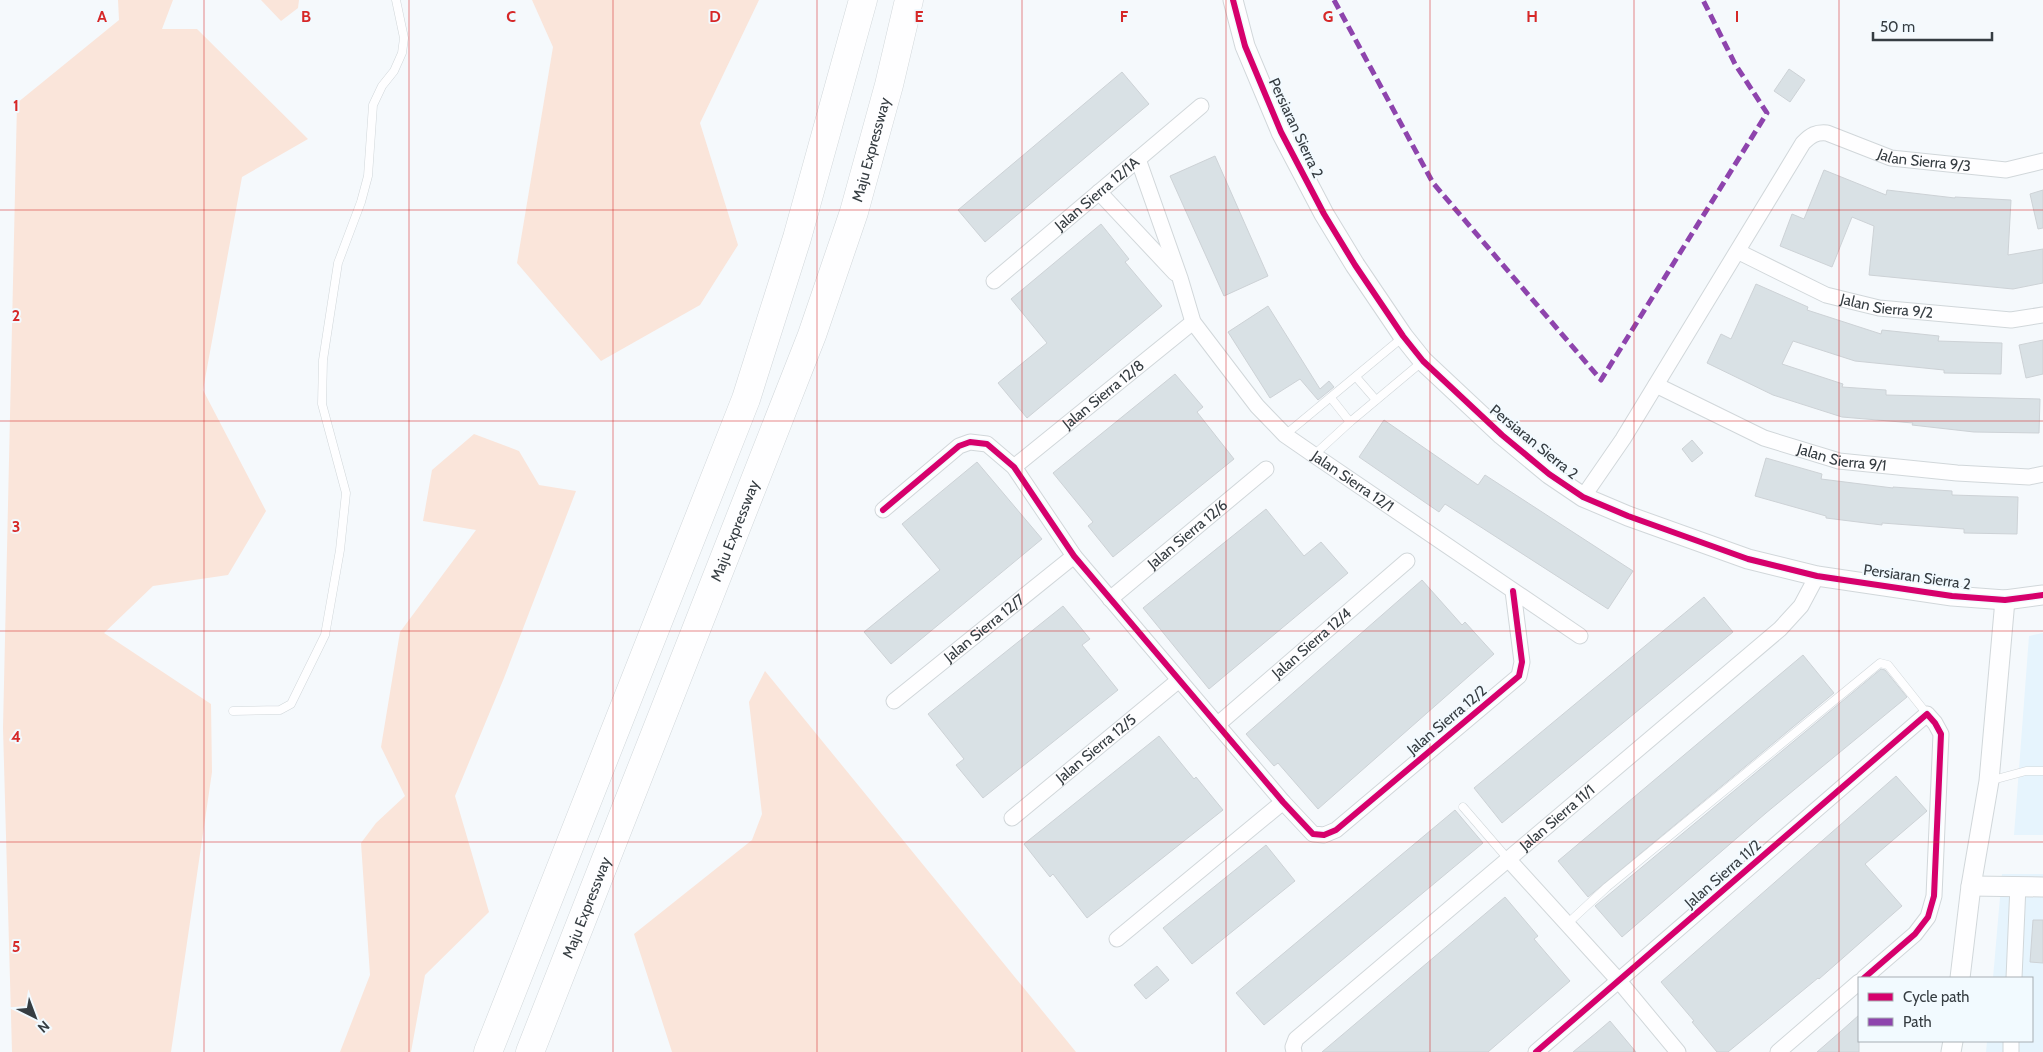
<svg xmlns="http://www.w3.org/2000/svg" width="2043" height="1052" font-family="Cabin,sans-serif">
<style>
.built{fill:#e6f4fd}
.green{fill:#fae5da}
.building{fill:#d9e1e5;stroke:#cdd2d6}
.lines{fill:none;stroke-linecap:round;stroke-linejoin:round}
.service-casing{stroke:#d1d7da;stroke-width:9}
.minor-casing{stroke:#d1d7da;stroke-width:17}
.tertiary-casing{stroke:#d1d7da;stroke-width:21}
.motorway-casing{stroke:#d1d7da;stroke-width:29}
.service{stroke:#fefeff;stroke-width:8}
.minor{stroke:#fefeff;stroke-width:15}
.tertiary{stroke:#fefeff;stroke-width:19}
.motorway{stroke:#fefeff;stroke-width:28}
.quiet{stroke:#8e44ad;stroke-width:5;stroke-dasharray:10 5;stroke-linecap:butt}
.cycleway-casing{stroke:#f2faff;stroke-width:9}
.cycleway{stroke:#d6006c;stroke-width:6}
.grid{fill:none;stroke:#d62828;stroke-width:1;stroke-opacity:0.55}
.labels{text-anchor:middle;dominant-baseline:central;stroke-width:4;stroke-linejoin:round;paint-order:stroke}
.street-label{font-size:15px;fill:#363d42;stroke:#f2faff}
.grid-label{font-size:16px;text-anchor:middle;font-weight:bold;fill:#d62828;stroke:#f2faff;stroke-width:4;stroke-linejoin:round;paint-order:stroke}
</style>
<rect width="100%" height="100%" fill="#f5f9fc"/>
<g class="built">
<polygon points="2043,633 2043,835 2014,835 2029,636"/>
<polygon points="2002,874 2043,874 2043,1052 1986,1052 1987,1041 2032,1041 2032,978 1993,978"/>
</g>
<g class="green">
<polygon points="118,0 173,0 162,29 197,29 308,139 242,177 203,390 266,511 228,575 153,586 104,633 211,704 212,772 171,1052 12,1052 3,728 17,103 119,20"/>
<polygon points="261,0 299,0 298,8 281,21"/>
<polygon points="532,0 759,0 700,123 738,245 700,305 601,361 517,263 553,47"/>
<polygon points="474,434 519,451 539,485 576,491 504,678 455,796 489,912 425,975 411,1052 340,1052 370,975 361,843 376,823 405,796 381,747 400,632 476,530 423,521 432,470"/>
<polygon points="765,671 1076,1052 672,1052 634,934 752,840 762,814 749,702"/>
</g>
<g class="building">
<polygon points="1789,69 1805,80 1790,102 1774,91"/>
<polygon points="1122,72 1149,104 985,242 958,210"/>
<polygon points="1215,156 1268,276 1224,296 1170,176"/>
<polygon points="1824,170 1886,195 1887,190 1955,198 1955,197 2011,200 2008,255 2043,249 2043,283 2013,289 1869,275 1874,226 1852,217 1832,267 1780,246 1792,214 1804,219"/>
<polygon points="2043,190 2043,228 2038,229 2030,194"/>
<polygon points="1101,224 1129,259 1125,262 1162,306 1027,418 998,383 1047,343 1011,299"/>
<polygon points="1756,284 1808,307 1807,310 1881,334 1882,330 1939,336 1938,341 2002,343 2001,374 1944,373 1944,370 1855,361 1793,341 1782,364 1843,384 1842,387 1886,390 1886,395 2040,399 2039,433 1974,432 1912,425 1913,423 1842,417 1773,395 1707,363 1721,334 1731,339"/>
<polygon points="1268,306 1320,389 1329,381 1334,387 1318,400 1300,379 1270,398 1228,332"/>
<polygon points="2043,340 2043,374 2026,378 2019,345"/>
<polygon points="1175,374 1203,407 1197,412 1234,459 1113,557 1088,526 1093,522 1053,473"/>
<polygon points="1384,420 1478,485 1485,475 1633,571 1608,609 1445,504 1439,512 1359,457"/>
<polygon points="1692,440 1703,453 1692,462 1682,449"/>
<polygon points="1766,458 1822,474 1821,479 1893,488 1893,487 1952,491 1952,495 2018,497 2017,534 1964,533 1964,529 1882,523 1882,525 1826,518 1826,516 1755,496"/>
<polygon points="977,462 1042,539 891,664 864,632 940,570 902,524"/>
<polygon points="1266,509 1304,556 1321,542 1348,573 1209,689 1143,608"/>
<polygon points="1422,580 1462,625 1465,622 1494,654 1318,809 1278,763 1274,766 1246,734"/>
<polygon points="1704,597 1733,632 1502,823 1474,788"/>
<polygon points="1063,606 1090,639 1082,645 1118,690 983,798 956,765 964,759 928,714"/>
<polygon points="1803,655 1834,693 1588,897 1558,861"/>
<polygon points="1881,669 1885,670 1907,697 1766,813 1622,937 1595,906"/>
<polygon points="1159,736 1194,779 1196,777 1223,810 1087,918 1053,874 1050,877 1024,844"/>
<polygon points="1896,776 1927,811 1865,864 1902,906 1819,979 1818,978 1728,1052 1717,1052 1692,1022 1694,1021 1661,982"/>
<polygon points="1455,810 1483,843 1264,1025 1236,993"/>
<polygon points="1266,845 1295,881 1192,964 1163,928"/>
<polygon points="1505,897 1538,936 1534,939 1570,981 1488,1052 1322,1052"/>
<polygon points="2033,920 2043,920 2043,963 2030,962"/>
<polygon points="1157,966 1169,980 1146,999 1134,985"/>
<polygon points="1859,1015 1859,1052 1817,1052 1840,1032"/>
<polygon points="1610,1021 1636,1052 1573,1052 1596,1033"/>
</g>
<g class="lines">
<g class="service-casing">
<g id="service">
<polyline points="1356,377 1376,400"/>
<polyline points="1331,398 1350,422"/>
<polyline points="1285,435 1403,337"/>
<polyline points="1314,455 1350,422 1423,361"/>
<polyline points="233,711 280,710 291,704 325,635 340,550 346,493 322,404 323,360 338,263 361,202 368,176 373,105 382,86 394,71 402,53 404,38 396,0"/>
<polyline points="1989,781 2026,771 2043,771"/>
<polyline points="1463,807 1508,859"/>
<polyline points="1567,924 1607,887 1880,663 1888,665 1927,714"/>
</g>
</g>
<g class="minor-casing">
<g id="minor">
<path id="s1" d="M1138,159L1180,278L1193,322L1257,406L1285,435L1314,455L1580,636"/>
<polyline points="1099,192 1175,273"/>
<path id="s2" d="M1739,252L1826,295L1879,308L2011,320L2043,315"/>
<path id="s3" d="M994,281L1201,106"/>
<path id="s4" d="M1656,385L1764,438L1839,461L1957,473L2029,477L2043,474"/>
<path id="s5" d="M1014,467L1193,322"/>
<path id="s6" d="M1583,497L1623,439L1803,143C1811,135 1816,132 1827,133L1891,158L2006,170L2043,161"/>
<polyline points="883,510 959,446 970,442 987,444 1014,467 1074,556 1283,802 1313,834 1324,835 1336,830 1519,676 1522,662 1513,591"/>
<path id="s7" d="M1110,599L1266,469"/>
<path id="s8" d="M894,701L1074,556"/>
<path id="s9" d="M1217,725L1407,561"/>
<path id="s10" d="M1012,818L1179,680"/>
<polyline points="1508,859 1619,981 1678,1052"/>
<polyline points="1117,939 1283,802"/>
<polyline points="2014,978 2018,885"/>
<path id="s11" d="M1294,1052L1293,1047L1296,1039L1780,629L1801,606L1817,576"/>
<polyline points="1536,1052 1927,714 1935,723 1941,734 1934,896 1928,917 1915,934 1864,978"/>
<polyline points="1778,1052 1859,982"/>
<polyline points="2011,1052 2011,1041"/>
</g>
</g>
<g class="tertiary-casing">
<g id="tertiary">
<polyline points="1233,0 1245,46 1281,132 1324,214 1355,265 1403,336 1423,361 1502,435 1549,474 1583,497 1628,516 1748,559 1817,576 1952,596 2005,600 2043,595"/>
<polyline points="1971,886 2043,887"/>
<polyline points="1960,978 1971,886 1989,781 2005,600"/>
<polyline points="1951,1052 1953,1041"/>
</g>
</g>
<g class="motorway-casing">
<g id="motorway">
<polyline points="488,1052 746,399 797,238 863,0"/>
<path id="s12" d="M530,1052L812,335L854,212L889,85L909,0"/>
</g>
</g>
<use href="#service" class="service"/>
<use href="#minor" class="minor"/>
<use href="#tertiary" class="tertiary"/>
<use href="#motorway" class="motorway"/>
<polyline class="quiet" points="1334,0 1433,183 1601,380 1767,113 1735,64 1703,0"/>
<g class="cycleway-casing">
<g id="cycleway">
<polyline points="1233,0 1245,46 1281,132 1324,214 1355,265 1403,336 1423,361 1502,435 1549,474 1583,497 1628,516 1748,559 1817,576 1952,596 2005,600 2043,595"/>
<polyline points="883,510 959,446 970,442 987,444 1014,467 1074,556 1283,802 1313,834 1324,835 1336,830 1519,676 1522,662 1513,591"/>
<polyline points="1536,1052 1927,714 1935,723 1941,734 1934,896 1928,917 1915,934 1864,978"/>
</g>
</g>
<use href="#cycleway" class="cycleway"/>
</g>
<path class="grid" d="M204,0V1052M409,0V1052M613,0V1052M817,0V1052M1022,0V1052M1226,0V1052M1430,0V1052M1634,0V1052M1839,0V1052M0,210H2043M0,421H2043M0,631H2043M0,842H2043"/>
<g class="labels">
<g class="street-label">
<text transform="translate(1296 128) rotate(65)">Persiaran Sierra 2</text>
<text stroke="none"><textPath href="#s12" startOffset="965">Maju Expressway</textPath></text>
<text stroke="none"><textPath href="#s6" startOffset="546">Jalan Sierra 9/3</textPath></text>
<text stroke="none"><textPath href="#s3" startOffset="135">Jalan Sierra 12/1A</textPath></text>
<text stroke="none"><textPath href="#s2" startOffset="159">Jalan Sierra 9/2</textPath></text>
<text stroke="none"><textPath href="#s5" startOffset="115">Jalan Sierra 12/8</textPath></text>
<text transform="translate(1534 442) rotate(39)">Persiaran Sierra 2</text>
<text stroke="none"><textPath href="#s4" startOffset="201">Jalan Sierra 9/1</textPath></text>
<text stroke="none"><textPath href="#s1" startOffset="400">Jalan Sierra 12/1</textPath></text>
<text stroke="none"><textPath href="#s12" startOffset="560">Maju Expressway</textPath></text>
<text stroke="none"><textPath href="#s7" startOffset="101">Jalan Sierra 12/6</textPath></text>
<text transform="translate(1917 577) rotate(8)">Persiaran Sierra 2</text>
<text stroke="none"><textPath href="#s8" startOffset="116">Jalan Sierra 12/7</textPath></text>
<text stroke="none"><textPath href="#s9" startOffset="125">Jalan Sierra 12/4</textPath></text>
<text transform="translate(1447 720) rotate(-40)">Jalan Sierra 12/2</text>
<text stroke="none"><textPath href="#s10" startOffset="109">Jalan Sierra 12/5</textPath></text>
<text stroke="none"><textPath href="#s11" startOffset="356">Jalan Sierra 11/1</textPath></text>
<text transform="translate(1723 874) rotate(-41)">Jalan Sierra 11/2</text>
<text stroke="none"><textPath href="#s12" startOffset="155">Maju Expressway</textPath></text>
</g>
</g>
<g class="grid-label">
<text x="102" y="22">A</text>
<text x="306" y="22">B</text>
<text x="511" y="22">C</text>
<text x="715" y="22">D</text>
<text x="919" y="22">E</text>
<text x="1124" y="22">F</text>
<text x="1328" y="22">G</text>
<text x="1532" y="22">H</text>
<text x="1737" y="22">I</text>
<text x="16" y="111">1</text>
<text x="16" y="321">2</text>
<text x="16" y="532">3</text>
<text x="16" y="742">4</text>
<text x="16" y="952">5</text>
</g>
<rect x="1858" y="977" width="175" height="65" fill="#f2faff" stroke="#a7aeb3"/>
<rect x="1868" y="993" width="25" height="8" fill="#d6006c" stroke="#a7aeb3"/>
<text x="1903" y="1002" font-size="15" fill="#363d42">Cycle path</text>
<rect x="1868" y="1018" width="25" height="8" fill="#8e44ad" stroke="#a7aeb3"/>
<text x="1903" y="1027" font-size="15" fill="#363d42">Path</text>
<g transform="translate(35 1017) rotate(138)" stroke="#f2faff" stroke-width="4" paint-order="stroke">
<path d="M0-4L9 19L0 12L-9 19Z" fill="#363d42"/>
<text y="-8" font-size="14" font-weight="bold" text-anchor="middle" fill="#363d42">N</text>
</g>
<path d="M1873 32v8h119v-8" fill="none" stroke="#363d42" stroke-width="2.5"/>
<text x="1880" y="32" font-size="15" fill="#363d42" stroke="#f2faff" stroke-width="4" paint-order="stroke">50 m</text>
</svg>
